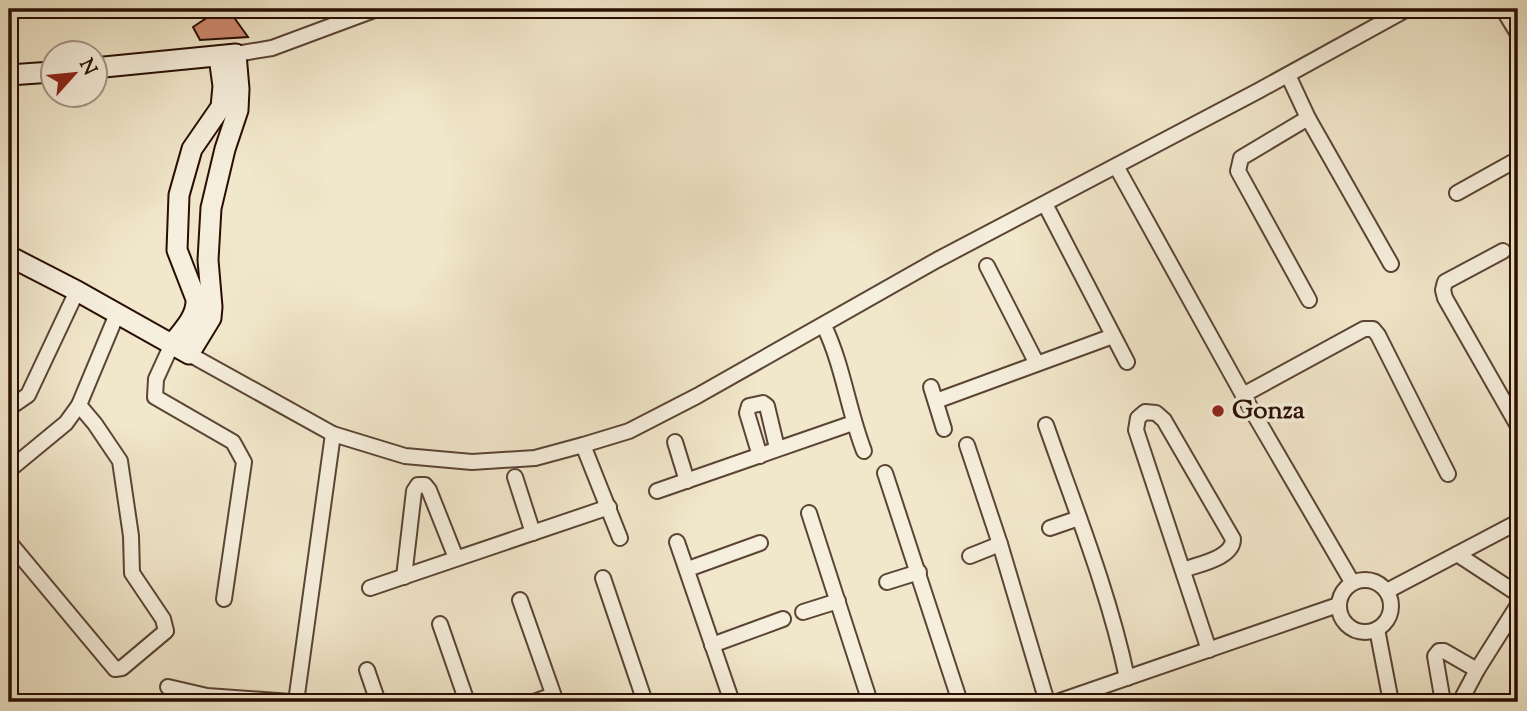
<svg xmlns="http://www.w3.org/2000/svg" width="1527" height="711" font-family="'Sorts Mill Goudy',serif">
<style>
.building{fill:#cf8a70;stroke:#290e03;stroke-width:2}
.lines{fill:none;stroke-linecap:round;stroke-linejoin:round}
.street-casing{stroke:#5b4435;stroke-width:18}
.secondary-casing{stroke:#290e03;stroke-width:23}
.street{stroke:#f6efdd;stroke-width:14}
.secondary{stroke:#f6efdd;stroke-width:19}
.poi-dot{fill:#8f2418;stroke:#f6efdd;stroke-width:2.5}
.labels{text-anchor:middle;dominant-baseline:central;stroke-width:7;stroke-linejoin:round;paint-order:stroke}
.poi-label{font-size:26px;font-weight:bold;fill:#290e03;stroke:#f6efdd;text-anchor:start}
</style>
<rect width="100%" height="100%" fill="#f1e7ca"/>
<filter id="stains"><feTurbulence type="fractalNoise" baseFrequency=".00286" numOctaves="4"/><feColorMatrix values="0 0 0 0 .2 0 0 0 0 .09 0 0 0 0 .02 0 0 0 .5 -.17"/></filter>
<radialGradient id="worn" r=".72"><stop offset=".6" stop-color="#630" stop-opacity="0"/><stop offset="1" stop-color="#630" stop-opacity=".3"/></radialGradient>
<polygon class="building" points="220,9 228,9 248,37 200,40 193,27"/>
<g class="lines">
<g class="street-casing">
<g id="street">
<polyline points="1503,9 1518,34"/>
<polyline points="236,54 272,48 377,9"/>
<polyline points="1288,75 1308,118 1391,264"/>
<polyline points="1308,118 1241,158 1238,171 1309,300"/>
<polyline points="1116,166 1243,395 1352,582"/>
<polyline points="1457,193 1518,159"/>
<polyline points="1045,204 1127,362"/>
<polyline points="1503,251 1445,282 1443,290 1445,298 1518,426"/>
<polyline points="987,266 1036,362"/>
<path d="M824,326C843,365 848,410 864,451"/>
<polyline points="172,344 156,379 155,397 233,442 244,462 224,599"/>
<polyline points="189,354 333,434 405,456 472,462 535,458 583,445 629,431 697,396 937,260 1258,91 1407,9"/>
<polyline points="931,387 944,429"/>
<polyline points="1243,395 1364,329 1373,329 1378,335 1448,474"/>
<polyline points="936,401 1113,336"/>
<polyline points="9,408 28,395 77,291"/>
<path d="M1046,425C1075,508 1109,592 1127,678"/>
<polyline points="675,442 687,481"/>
<polyline points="583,445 620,538"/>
<polyline points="967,445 1000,544 1047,702"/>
<polyline points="760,456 747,413 749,406 763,403 767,406 777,448"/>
<polyline points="9,470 66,423 79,405 117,314"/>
<polyline points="885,473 960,702"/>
<polyline points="515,477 533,533"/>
<polyline points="657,491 853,423"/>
<polyline points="809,513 870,702"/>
<polyline points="1050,528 1079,518"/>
<polyline points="9,542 115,669 122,668 166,631 163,619 132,573 131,536 120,461 95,424 79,405"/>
<polyline points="677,542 732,702"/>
<polyline points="1457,554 1518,594"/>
<polyline points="970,556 1000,544"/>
<polyline points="688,569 760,543"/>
<path d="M1183,570C1199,564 1233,558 1233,539L1164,420L1156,413L1145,412L1138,418L1136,430L1209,650"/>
<polyline points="404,577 414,491 418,485 425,485 429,490 456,558"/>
<polyline points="603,578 645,702"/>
<circle cx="1365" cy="606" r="26"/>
<polyline points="887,582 919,572"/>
<polyline points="370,588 609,507"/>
<polyline points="1387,591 1518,522"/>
<polyline points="520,600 556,702"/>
<polyline points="803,612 838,601"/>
<polyline points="440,624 467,702"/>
<polyline points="1377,629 1391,702"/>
<polyline points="712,645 783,619"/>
<polyline points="367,670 378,702"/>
<polyline points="168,687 207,696 291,702"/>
<polyline points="296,702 333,434"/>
<polyline points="534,702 553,695"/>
<polyline points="1057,702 1338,605"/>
<polyline points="1443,702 1435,656 1439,651 1444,651 1477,670"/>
<polyline points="1460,702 1477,670 1518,605"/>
</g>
</g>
<g class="secondary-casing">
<g id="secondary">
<polyline points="9,75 52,72"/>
<polyline points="9,256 77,291 189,354 211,318 212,307 208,260 211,208 225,149 238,110 239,89 236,54 94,68"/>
<path d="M172,344C182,331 197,317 196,299L177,250L179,195L192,149L221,107L223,86L219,57"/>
</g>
</g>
<use href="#street" class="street"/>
<use href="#secondary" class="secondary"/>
</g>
<circle class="poi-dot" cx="1218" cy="411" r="7"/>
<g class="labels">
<g class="poi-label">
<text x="1232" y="411">Gonza</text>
</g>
</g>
<rect width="1527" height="711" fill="none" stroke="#f1e7ca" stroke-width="35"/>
<rect x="10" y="10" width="1506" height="690" fill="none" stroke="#290e03" stroke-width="3.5"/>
<rect x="18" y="18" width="1492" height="676" fill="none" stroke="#290e03" stroke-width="2"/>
<g transform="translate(74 74) rotate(63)"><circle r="33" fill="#f6efdd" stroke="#a49586" stroke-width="2"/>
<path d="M0-5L12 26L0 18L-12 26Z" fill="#8f2418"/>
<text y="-10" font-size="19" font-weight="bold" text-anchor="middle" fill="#290e03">N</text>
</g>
<rect width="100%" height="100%" filter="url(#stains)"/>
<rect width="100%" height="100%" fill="url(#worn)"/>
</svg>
